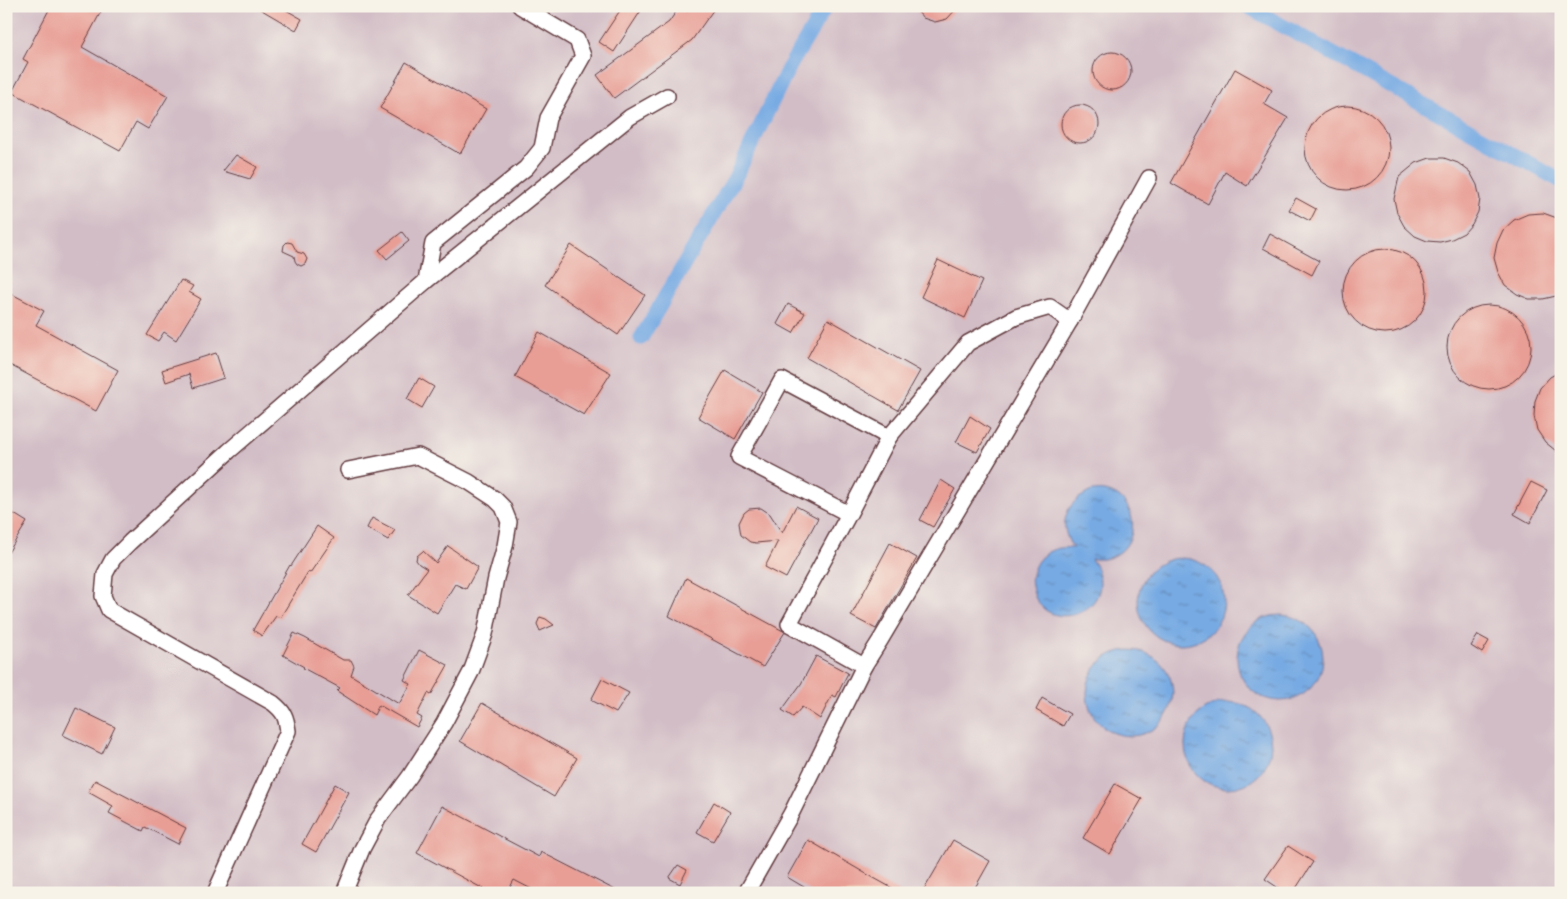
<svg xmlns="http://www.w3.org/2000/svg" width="1567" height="899" font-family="Caveat,sans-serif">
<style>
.industrial{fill:#d2bdc6}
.water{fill:url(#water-ripples);stroke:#606487}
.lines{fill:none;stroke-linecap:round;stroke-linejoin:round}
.canal{stroke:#77aae3;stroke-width:15}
.building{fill:#e89e95}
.minor-casing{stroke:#633c41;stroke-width:18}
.minor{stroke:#fff;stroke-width:15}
</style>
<defs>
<pattern id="water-ripples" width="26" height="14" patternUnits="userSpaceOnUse" patternTransform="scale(1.25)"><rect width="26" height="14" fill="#77aae3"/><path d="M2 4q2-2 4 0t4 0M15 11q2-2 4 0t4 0" fill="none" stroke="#648ab8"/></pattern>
</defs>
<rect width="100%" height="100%" fill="#f7f3e8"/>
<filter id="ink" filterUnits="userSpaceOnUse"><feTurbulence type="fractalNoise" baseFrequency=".02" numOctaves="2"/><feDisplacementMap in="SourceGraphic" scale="10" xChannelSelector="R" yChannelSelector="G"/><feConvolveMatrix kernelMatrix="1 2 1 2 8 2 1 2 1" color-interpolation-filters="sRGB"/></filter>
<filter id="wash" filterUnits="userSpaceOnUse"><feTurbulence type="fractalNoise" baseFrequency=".0096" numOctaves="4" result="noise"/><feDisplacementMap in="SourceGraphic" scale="20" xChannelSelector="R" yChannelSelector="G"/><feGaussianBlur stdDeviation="1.12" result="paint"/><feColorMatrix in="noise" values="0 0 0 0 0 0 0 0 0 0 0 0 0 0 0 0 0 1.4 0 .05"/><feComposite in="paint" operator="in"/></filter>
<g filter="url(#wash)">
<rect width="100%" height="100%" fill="#f3ddbf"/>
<rect class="industrial" x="6" y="6" width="1555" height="887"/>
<g class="water">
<path d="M1092,491C1095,491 1100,490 1104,491C1138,496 1143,545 1111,557C1104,560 1098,559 1091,559C1093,562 1096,566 1097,569C1116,615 1040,638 1032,586C1030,578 1033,568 1038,561C1046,550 1060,546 1073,548C1057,524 1065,502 1092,491Z"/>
<circle cx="1181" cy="601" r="43"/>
<circle cx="1280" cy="658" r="43"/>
<circle cx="1130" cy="693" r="43"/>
<circle cx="1228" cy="745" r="43"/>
</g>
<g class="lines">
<g class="canal">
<polyline points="1247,6 1561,181"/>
<polyline points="641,338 736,176 788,69 826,6"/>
</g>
</g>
<g id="blocks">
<g class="building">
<polygon points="51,6 104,6 82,47 168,96 148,129 136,122 120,151 12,92 28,62 23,59"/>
<polygon points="255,6 279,6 302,19 296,30"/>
<polygon points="623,6 644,6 614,52 599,42"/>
<polygon points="680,6 716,6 692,40 614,98 597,75 669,22"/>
<polygon points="913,6 959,6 947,19 935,22 923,18"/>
<circle cx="1112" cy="71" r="19"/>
<polygon points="406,62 486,109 460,154 380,108"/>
<polygon points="1235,69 1272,90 1264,104 1288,118 1247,186 1225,172 1208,204 1171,183"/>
<circle cx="1080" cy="124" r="19"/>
<circle cx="1347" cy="148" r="42"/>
<polygon points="236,155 257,167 250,179 223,171"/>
<polygon points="1430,158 1444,158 1458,163 1470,172 1477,185 1480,199 1478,212 1472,224 1464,233 1452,239 1440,242 1427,241 1415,236 1404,226 1397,213 1394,199 1399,177 1416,163"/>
<polygon points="1296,198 1316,209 1310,221 1289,210"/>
<polygon points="1543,213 1557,218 1561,220 1561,293 1556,296 1543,299 1529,299 1517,294 1505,285 1498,272 1494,258 1497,243 1503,230 1514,220 1528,214"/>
<polygon points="402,232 409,241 387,259 379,250"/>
<polygon points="1270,234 1319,261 1312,275 1263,248"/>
<polygon points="287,242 292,243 297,252 304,254 307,259 305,264 301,266 297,264 295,261 294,256 283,251 284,245"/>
<polygon points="571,245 645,295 618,335 545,285"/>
<circle cx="1385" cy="291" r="42"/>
<polygon points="938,260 982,281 965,318 921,297"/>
<polygon points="181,280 193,286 189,292 201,299 176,340 164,332 158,341 147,335"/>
<polygon points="10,293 44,311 36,325 118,370 96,411 6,363 6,300"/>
<polygon points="788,304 805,313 793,333 777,324"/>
<circle cx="1489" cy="347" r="42"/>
<polygon points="828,319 920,371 898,410 807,358"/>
<polygon points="539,332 611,373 584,415 515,377"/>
<polygon points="216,353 224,378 193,388 189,374 166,382 162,370"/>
<polygon points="725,370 762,392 735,439 698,417"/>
<polygon points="1561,371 1561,455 1545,442 1537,430 1534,416 1535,401 1540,388 1550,377"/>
<polygon points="419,378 434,387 422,408 407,399"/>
<polygon points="970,416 990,429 977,452 956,442"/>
<polygon points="941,480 955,489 933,527 920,520"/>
<polygon points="1531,482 1547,490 1530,523 1514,514"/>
<polygon points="796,506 818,518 786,578 765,567 778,541 756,543 750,542 741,535 739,523 744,513 749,509 761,508 770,514 782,533"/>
<polygon points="6,509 27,522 6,556"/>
<polygon points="372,518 395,530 388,540 367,528"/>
<polygon points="317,526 334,538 310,573 308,572 280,618 276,616 262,636 253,630 290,565 291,566"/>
<polygon points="890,543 917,558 876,629 851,616"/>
<polygon points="448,546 478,567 466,589 455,584 437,613 408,595 427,569 419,564 416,560 417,556 423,551 436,563"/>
<polygon points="686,578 785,632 763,667 669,616"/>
<polygon points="540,617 546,619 554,625 540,631 537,624"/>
<polygon points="294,633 305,638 343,660 351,660 354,666 351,675 399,704 411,684 404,680 419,650 448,665 431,695 428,693 417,715 422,718 417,727 379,705 374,715 337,691 340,688 303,668 304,667 283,655"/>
<polygon points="1478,635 1489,641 1482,653 1471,646"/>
<polygon points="816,656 848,673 836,697 832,695 820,719 802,707 793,717 782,710 801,684"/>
<polygon points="602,679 629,693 616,713 591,700"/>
<polygon points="1042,698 1070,714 1063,726 1036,710"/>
<polygon points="482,703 577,758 554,797 460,741"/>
<polygon points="76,708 115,727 102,754 63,735"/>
<polygon points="95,780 186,828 178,844 145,827 143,831 109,813 113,806 88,792"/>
<polygon points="335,784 349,792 316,852 302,844"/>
<polygon points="1115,784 1142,799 1110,854 1083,838"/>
<polygon points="714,802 730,812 713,841 697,832"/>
<polygon points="442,806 539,857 541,852 621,893 539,893 514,880 507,893 491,893 417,853"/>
<polygon points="808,840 863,872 901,893 814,893 787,877"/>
<polygon points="953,840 990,861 972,893 922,893"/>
<polygon points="1288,846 1313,862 1293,893 1286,893 1265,879"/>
<polygon points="678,865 687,870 680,884 669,878"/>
</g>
</g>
</g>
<g filter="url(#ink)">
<use href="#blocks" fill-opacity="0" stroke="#633c41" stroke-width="1"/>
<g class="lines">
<g class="minor-casing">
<g id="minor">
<polyline points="426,281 433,243 526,168 542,148 548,118 583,56 577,40 520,6"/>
<polyline points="889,437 968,343 1016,317 1050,307 1070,321"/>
<polyline points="849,514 889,437 782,380 739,457 849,514 789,624 864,666"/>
<path d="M215,893L288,731C286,716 284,712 273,703L109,610L103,596L105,574L113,559L130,542L229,451L426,281L630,117L667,96"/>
<polyline points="344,893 362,849 378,819 410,776 444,723 471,672 485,634 496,578 505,546 509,522 503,507 495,499 469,482 418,456 348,470"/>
<polyline points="746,893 791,814 864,666 881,639 1070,321 1149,178"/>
</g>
</g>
<use href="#minor" class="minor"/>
</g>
</g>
<rect width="1567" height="899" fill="none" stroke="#f7f3e8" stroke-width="25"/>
</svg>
